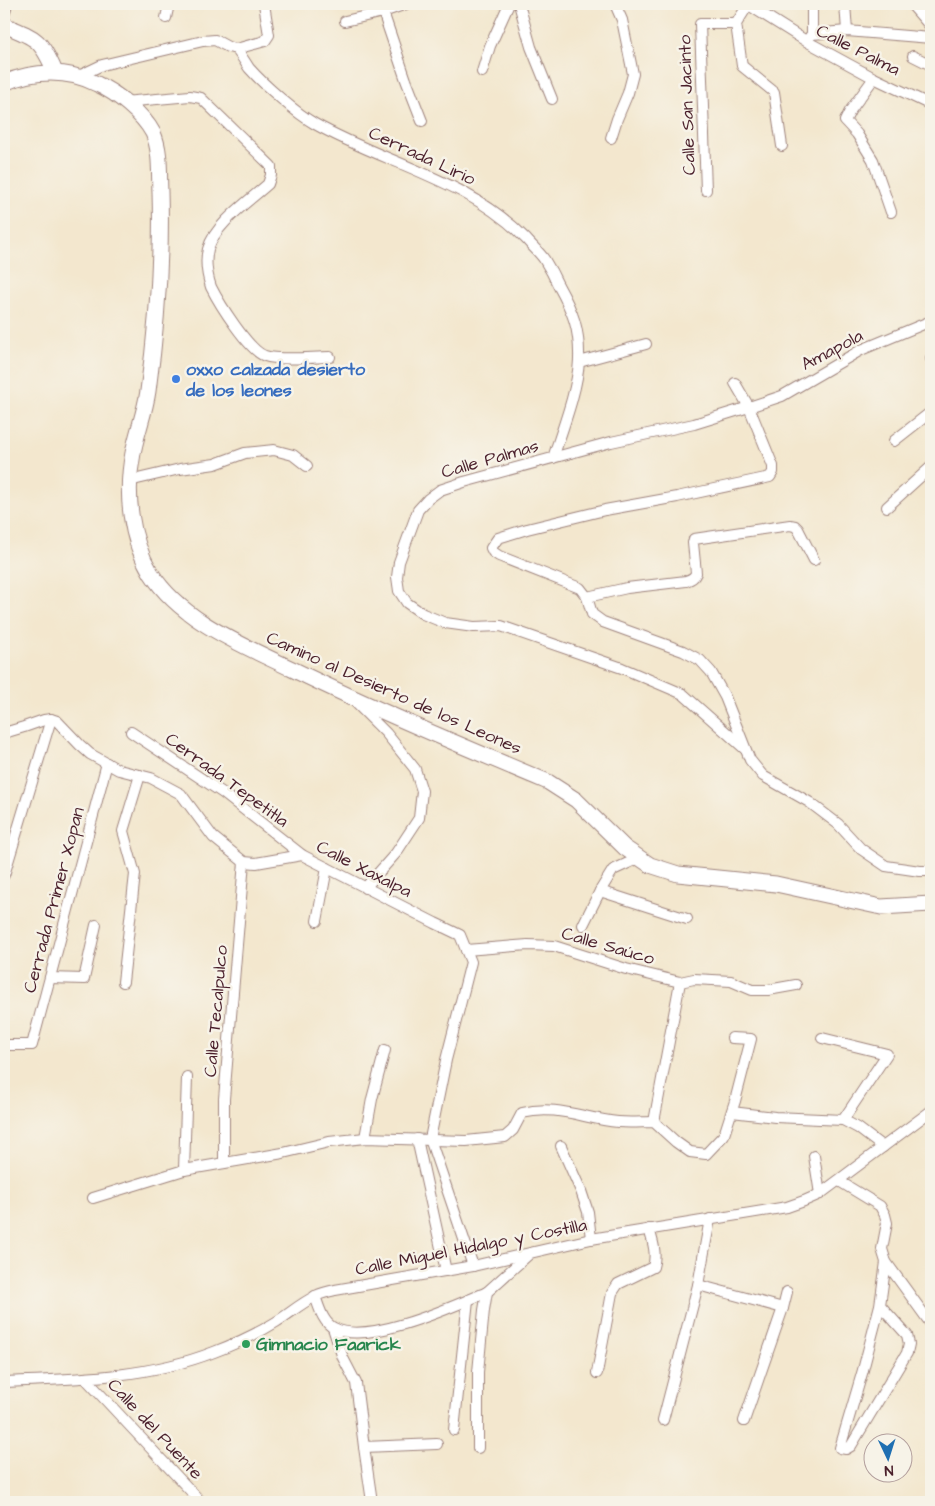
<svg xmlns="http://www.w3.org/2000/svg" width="935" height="1506" font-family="'Architects Daughter',sans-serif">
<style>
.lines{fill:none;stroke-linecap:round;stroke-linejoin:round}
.street-casing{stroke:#9e837c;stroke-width:12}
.secondary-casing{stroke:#9e837c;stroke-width:17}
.street{stroke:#fff;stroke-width:10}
.secondary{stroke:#fff;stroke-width:15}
.shop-dot{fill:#3f7fe0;stroke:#f7f3e8;stroke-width:2}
.leisure-dot{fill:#2e9e5b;stroke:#f7f3e8;stroke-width:2}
.labels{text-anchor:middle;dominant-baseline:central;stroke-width:5;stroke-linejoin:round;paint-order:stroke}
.street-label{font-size:18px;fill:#4a1f2b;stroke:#f7f3e8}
.shop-label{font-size:18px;font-weight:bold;fill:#366cbe;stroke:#f7f3e8;text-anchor:start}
.leisure-label{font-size:18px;font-weight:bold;fill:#27864d;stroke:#f7f3e8;text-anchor:start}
</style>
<rect width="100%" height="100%" fill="#f7f3e8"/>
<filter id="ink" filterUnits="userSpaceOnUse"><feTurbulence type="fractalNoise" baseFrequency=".02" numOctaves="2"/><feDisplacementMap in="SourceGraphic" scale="10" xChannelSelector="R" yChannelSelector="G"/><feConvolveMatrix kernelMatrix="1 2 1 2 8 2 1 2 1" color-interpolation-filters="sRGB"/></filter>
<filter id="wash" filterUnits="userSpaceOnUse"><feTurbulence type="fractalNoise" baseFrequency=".0096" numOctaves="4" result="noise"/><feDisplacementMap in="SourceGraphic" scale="20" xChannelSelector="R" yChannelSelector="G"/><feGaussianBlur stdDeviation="1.12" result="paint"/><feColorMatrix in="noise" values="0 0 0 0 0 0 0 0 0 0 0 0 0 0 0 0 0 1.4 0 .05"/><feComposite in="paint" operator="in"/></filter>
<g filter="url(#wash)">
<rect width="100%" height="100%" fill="#f3e7ce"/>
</g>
<g filter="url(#ink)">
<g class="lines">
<g class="street-casing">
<g id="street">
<polyline points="519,4 531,47 552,99"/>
<polyline points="747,4 806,41 874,78 931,105"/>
<polyline points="845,4 847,31"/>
<polyline points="911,4 931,27"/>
<polyline points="748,5 736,24 742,66 774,92 782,146"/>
<polyline points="383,12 406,80 422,121"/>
<polyline points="4,15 7,4"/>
<polyline points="166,18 169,4"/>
<polyline points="345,21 383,12 406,4"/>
<polyline points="812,34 847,31 931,38"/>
<polyline points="808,39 812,34 812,4"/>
<path d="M236,49C241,55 245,62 249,68C264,85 296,113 315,124C386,164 468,179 526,239C532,246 539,252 544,259C549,267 554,276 558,285C573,312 580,329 579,360C578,389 562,430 553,458"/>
<polyline points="913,56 931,65"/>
<polyline points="482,72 490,46 509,4"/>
<polyline points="79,76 102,65 203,41 215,40 228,47 236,49 265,41 269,35 264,4"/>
<polyline points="874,78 850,111 845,121 857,134 873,160 891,212"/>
<path d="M124,102L190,96L201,98L271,166V175L268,184C249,201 215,224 208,249C205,261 207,275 211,287C219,303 249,351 265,356C281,361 312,357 330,357"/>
<polyline points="611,138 617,119 628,93 633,74 622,20 615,4"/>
<polyline points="706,190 700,24 736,24"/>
<polyline points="931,358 931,359"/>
<polyline points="579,362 646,344"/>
<polyline points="735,383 749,407 773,466 773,472 770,477 677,497 605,510 527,529 498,538 491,548 493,552 499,556 580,588 587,597 592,614 603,622 683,651 700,660 711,672 725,697 750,760 763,776 809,802 838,824 861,849 886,866 920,871 931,871"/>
<polyline points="894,441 931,412"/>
<polyline points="129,481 180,469 215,464 245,453 274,450 293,455 307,466"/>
<polyline points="887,507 931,467"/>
<path d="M587,597L627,588L686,581C691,579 694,578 696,573L693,543L694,539L790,525L795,526L798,529L814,560"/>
<polyline points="355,702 386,733 415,769 422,791 419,818 396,853 365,888"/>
<polyline points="131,732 223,793 302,855 435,923 460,935 471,962 446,1060 430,1139 473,1266"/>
<polyline points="4,733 24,727 44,720 51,719 57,721 80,745 90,754 119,770 151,778 181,794 213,837 244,862 256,863 302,855"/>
<polyline points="745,749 683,694 622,668 501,626 474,627 445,623 423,614 407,603 399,591 397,577 399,562 418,510 428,499 440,490 464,482 611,442 694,424 749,407 782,396 861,350 931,321"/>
<polyline points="4,875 51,719"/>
<polyline points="600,891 687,919"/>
<polyline points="317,921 327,868"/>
<polyline points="583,925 600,891 613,870 639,858"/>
<polyline points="466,950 528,945 554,946 626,969 680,982 694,979 731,981 752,990 768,990 796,985"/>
<polyline points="50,978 84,979 96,925"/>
<polyline points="123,982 135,874 123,831 140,775"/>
<polyline points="822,1038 887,1054 843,1120"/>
<polyline points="4,1045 32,1045 107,763"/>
<polyline points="732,1112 775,1117 843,1120 858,1128 883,1147"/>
<polyline points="654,1122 680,982"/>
<polyline points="365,1138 372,1099 385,1050"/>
<polyline points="417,1139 446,1271"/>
<polyline points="561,1146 581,1191 588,1212 591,1239"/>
<polyline points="814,1156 820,1194"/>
<polyline points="224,1163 224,1099 244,862"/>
<polyline points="184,1170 187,1077"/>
<polyline points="839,1181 880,1206 885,1215 887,1223 882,1249 886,1262 931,1324"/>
<path d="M93,1198L184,1170L283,1153L329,1142L365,1138L466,1141L505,1137L513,1130L522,1113C557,1104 584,1119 618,1122C630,1123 642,1122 654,1122L676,1142L690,1152L706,1154L724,1135L735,1101L751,1039L732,1038"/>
<polyline points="698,1285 783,1308"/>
<path d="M315,1296C319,1307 323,1323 334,1328C367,1346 454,1306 487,1292"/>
<polyline points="880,1305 907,1335 909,1344 907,1353 851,1446 846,1449 840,1448 863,1370 880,1305 886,1262"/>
<polyline points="333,1328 343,1358 356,1383 364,1447 437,1444"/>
<path d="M597,1373L612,1293L618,1284L653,1267C657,1254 653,1242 649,1229"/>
<polyline points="85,1378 201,1502"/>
<path d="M4,1382C74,1379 148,1378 214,1352C235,1344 257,1334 276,1322C289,1314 300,1304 314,1297C320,1293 328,1292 335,1290L473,1266L591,1239L787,1207L804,1201L820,1194L931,1111"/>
<polyline points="663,1420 698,1285 710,1219"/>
<polyline points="744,1421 783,1308 787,1292"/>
<polyline points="454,1430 468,1300"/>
<polyline points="364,1447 372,1502"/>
<polyline points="478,1448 478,1372 484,1310 487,1292 528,1255"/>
</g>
</g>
<g class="secondary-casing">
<g id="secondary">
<path d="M4,25C36,38 41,39 55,72"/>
<path d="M4,83C34,70 68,69 97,84C117,93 143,114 153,133C161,151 159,173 160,192C162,258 157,325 148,391C145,412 137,432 133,453C125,492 130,539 151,573C181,621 243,645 292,669C376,710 462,746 548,782L576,800L625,848L650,865L678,874L776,884L881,907L931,904"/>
</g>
</g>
<use href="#street" class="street"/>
<use href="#secondary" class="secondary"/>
</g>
</g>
<circle class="shop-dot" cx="176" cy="379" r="5"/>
<circle class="leisure-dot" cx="246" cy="1344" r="5"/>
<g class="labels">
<g class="street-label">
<text transform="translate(858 50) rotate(27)">Calle Palma</text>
<text transform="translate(687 105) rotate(-92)">Calle San Jacinto</text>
<text transform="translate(422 156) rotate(25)">Cerrada Lirio</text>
<text transform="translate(832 350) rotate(-28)">Amapola</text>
<text transform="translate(490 459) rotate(-16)">Calle Palmas</text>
<text transform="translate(394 693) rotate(24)">Camino al Desierto de los Leones</text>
<text transform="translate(227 780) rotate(36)">Cerrada Tepetitla</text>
<text transform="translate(364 869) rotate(27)">Calle Xaxalpa</text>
<text transform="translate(54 900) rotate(-75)">Cerrada Primer Xopan</text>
<text transform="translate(608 946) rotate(16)">Calle Saúco</text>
<text transform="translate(216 1011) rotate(-85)">Calle Tecalpulco</text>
<text transform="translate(471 1247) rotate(-11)">Calle Miguel Hidalgo y Costilla</text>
<text transform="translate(155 1429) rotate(47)">Calle del Puente</text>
</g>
<g class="shop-label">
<text x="186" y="369">oxxo calzada desierto<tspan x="186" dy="21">de los leones</tspan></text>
</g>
<g class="leisure-label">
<text x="256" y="1344">Gimnacio Faarick</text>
</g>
</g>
<rect width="935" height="1506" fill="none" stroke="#f7f3e8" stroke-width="20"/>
<g transform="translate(888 1458) rotate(176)"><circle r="24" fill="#f7f3e8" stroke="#b29e9c"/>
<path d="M0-4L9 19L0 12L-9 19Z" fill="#1f6fb2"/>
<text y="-8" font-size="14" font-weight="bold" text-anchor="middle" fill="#4a1f2b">N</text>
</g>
</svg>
